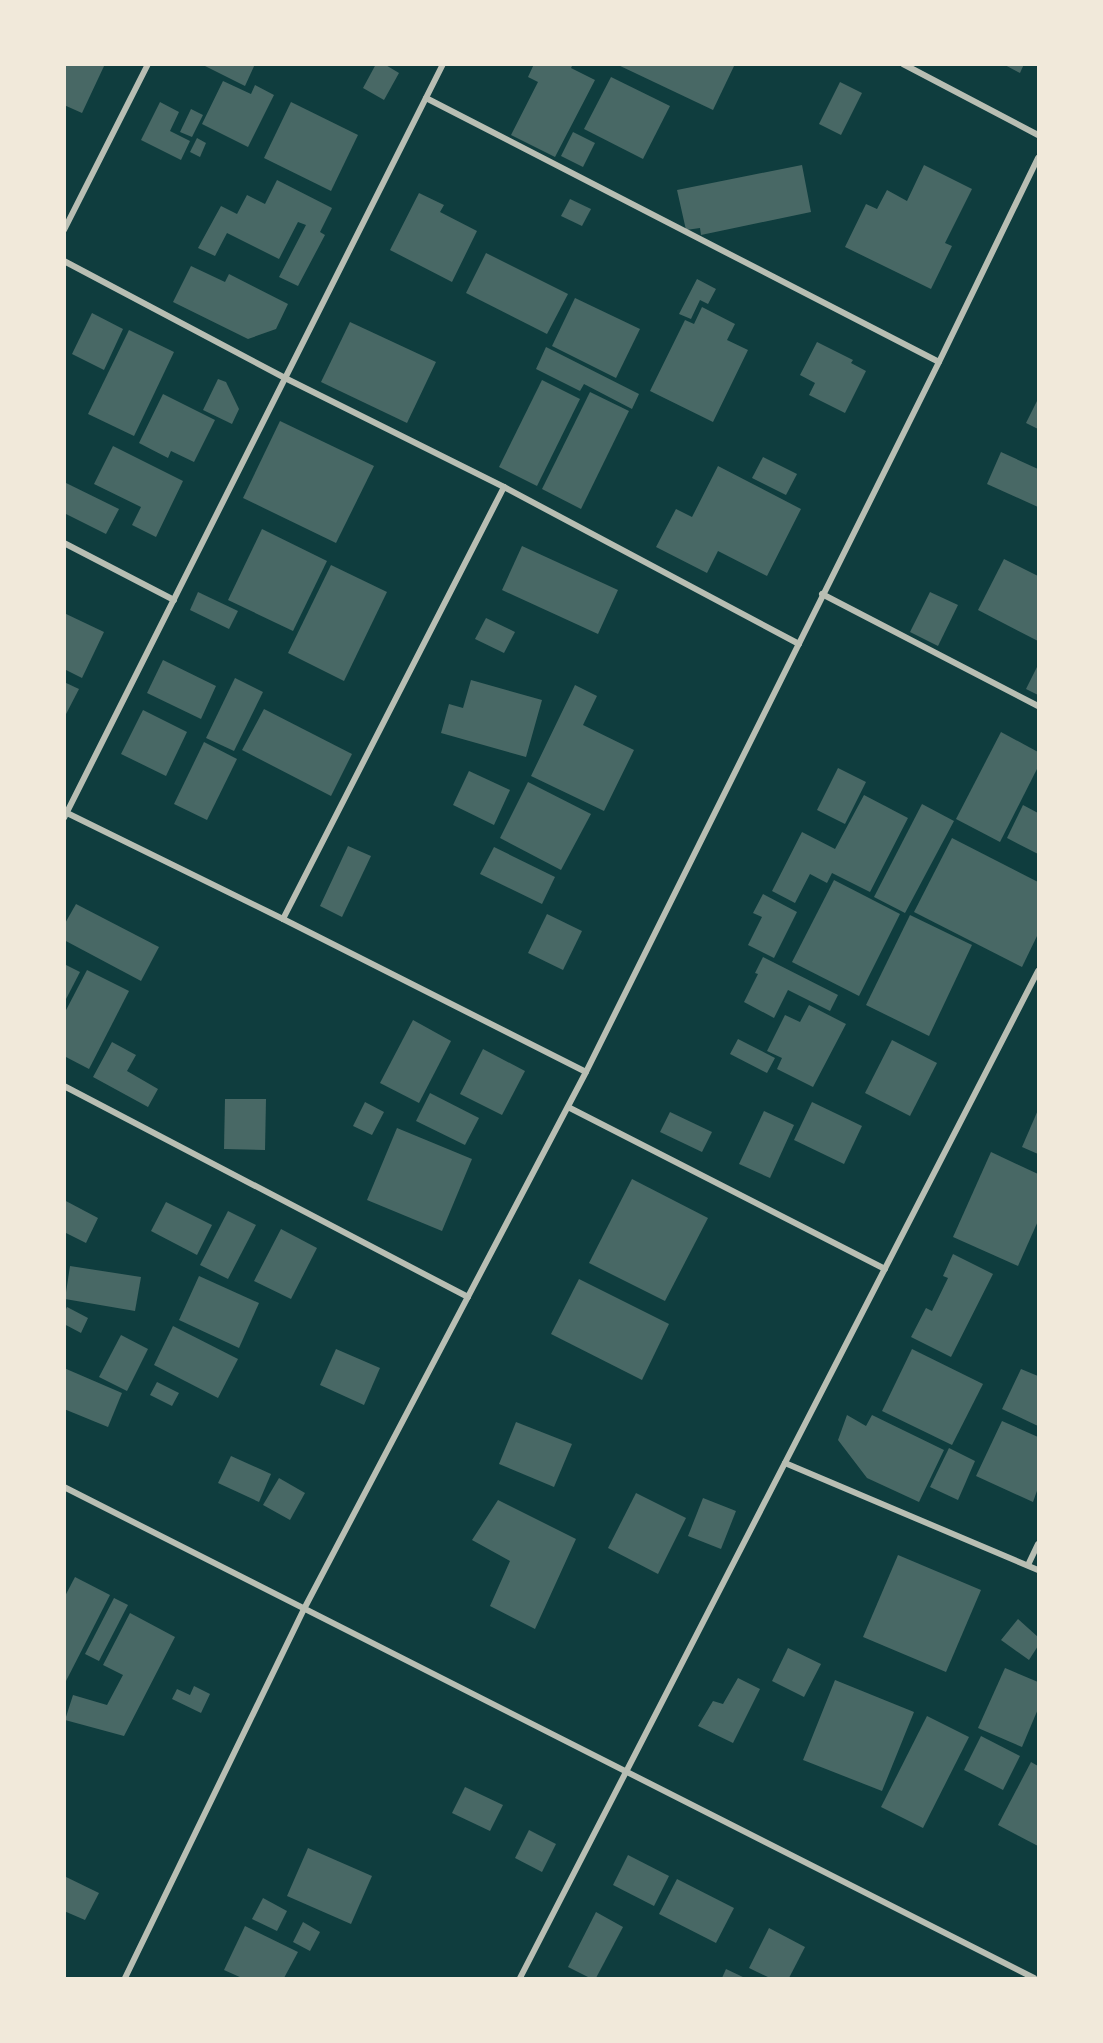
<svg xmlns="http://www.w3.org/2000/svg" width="1103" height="2043" font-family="Poppins,sans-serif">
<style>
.building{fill:#486865}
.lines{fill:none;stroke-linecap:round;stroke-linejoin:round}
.minor{stroke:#b8beb3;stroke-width:6}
</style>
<rect width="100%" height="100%" fill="#0f3d3e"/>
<g class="building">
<polygon points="64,64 105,64 82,113 64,105"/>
<polygon points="201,64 255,64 245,86"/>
<polygon points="376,64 384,64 399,73 384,100 363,88"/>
<polygon points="534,64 573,64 571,68 595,80 555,157 511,135 538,82 528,77"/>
<polygon points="616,64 735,64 713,110"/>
<polygon points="1003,64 1024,64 1020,73"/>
<polygon points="611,77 670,106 643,159 584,129"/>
<polygon points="223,81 251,94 255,85 274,95 248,147 202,124"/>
<polygon points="840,82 862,93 841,135 819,124"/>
<polygon points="160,102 179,112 170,131 190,141 181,160 141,140"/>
<polygon points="291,102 358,135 331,191 264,158"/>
<polygon points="191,109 203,115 192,137 180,132"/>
<polygon points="573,132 595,143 583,167 561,156"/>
<polygon points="197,138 206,143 200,157 190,152"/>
<polygon points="802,165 811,212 701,235 700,228 686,230 677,190"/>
<polygon points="924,165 972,189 945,243 952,246 931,289 845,247 866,204 877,209 887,190 907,201"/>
<polygon points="277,180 332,208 320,232 325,235 298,286 279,277 306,225 298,222 279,259 227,233 215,256 198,248 221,206 237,214 247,195 265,204"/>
<polygon points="419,193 444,205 440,212 477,231 452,282 390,250"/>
<polygon points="570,199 591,209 582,226 561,216"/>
<polygon points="486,253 568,294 547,334 466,293"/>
<polygon points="191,266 225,282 229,274 288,304 276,329 248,339 173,302"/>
<polygon points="697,279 716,289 708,304 700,300 691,319 679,314"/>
<polygon points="575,298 640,329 616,378 552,346"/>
<polygon points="702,307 735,324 727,340 748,350 713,422 650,391 685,320 694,324"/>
<polygon points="92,313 123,329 104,370 72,354"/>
<polygon points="350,322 436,362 407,423 321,382"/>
<polygon points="129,330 174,352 134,436 88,414"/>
<polygon points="817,342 853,360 851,363 866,371 845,413 809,395 815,383 800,375"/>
<polygon points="546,347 639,394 632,409 584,384 580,391 536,369"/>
<polygon points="218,379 226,382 239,409 232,424 203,410"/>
<polygon points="542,380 580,399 537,486 499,467"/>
<polygon points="590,392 629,411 581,509 542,489"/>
<polygon points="163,394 215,420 194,462 171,451 168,458 139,443"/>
<polygon points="1038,399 1038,429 1026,423"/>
<polygon points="280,421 374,466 336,543 243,498"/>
<polygon points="113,446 183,481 156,537 132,525 141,507 94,484"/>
<polygon points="1001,452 1038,469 1038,507 987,484"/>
<polygon points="763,457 797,474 786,495 752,478"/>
<polygon points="718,466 801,509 767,576 718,551 707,573 656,547 676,509 692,517"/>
<polygon points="64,482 119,509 106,534 64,513"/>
<polygon points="262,529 327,561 293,631 228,600"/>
<polygon points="522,546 618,590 598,634 502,590"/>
<polygon points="1004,559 1038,576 1038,641 978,610"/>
<polygon points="331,565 387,592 344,681 288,653"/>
<polygon points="198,592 238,611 229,629 190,610"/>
<polygon points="930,592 958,605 938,646 910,632"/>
<polygon points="64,613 104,632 82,678 64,669"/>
<polygon points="486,618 515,632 504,653 475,639"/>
<polygon points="163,660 216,686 201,719 147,693"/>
<polygon points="1038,665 1038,695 1026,689"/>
<polygon points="235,678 263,692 234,751 206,738"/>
<polygon points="471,680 542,700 526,757 441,733 449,704 463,708"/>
<polygon points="64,682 79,689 64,718"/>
<polygon points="575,685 597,696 583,725 634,750 604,811 531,776"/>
<polygon points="264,709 352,754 331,796 242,750"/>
<polygon points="143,710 187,732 166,776 121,754"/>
<polygon points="1001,732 1038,752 1038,767 1000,842 956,819"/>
<polygon points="204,742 237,759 207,820 174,804"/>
<polygon points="838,768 866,782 845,824 817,810"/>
<polygon points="469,771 510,790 494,825 453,805"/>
<polygon points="528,782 591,814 561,870 500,838"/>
<polygon points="864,795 908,818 870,892 832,873 827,883 810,874 795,903 772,891 802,832 835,849"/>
<polygon points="922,804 954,821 905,913 874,897"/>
<polygon points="1023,805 1038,813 1038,854 1007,838"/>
<polygon points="952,838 1038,882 1038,934 1022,967 914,912"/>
<polygon points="348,846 371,856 342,917 320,906"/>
<polygon points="494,847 555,877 542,904 480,874"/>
<polygon points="834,880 900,914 859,996 792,962"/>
<polygon points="763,894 797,912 774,958 748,945 762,917 753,913"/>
<polygon points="76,904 159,947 141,981 64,940 64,925"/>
<polygon points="547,914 582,931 563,970 528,953"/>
<polygon points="910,915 972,945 929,1036 866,1005"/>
<polygon points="763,957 838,995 830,1011 788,990 774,1018 744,1002 758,974 755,973"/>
<polygon points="64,964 80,972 64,1003"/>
<polygon points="87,970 129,991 89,1069 64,1056 64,1014"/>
<polygon points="809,1005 846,1024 813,1087 777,1069 782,1058 767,1051 785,1015 800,1022"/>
<polygon points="413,1020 451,1041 419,1103 380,1083"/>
<polygon points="738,1039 775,1058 767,1073 730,1054"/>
<polygon points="892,1040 937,1063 910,1116 865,1093"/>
<polygon points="112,1042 136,1055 127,1071 158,1089 148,1107 93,1077"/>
<polygon points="483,1049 525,1071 502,1115 460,1094"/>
<polygon points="430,1093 479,1118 465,1145 416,1121"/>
<polygon points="225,1099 266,1099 265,1150 224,1149"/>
<polygon points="365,1102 384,1112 372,1135 353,1126"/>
<polygon points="812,1102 862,1126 844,1164 794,1140"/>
<polygon points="1038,1110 1038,1154 1022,1147"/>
<polygon points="764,1111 794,1125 770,1178 739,1164"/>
<polygon points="670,1112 712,1132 702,1152 660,1132"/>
<polygon points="397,1128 472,1159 442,1231 367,1200"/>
<polygon points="991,1152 1038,1174 1038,1221 1018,1266 953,1237"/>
<polygon points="632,1179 708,1218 665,1301 589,1263"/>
<polygon points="64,1200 98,1218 86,1243 64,1232"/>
<polygon points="166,1202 212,1225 197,1255 151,1231"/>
<polygon points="228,1211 256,1225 228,1279 200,1265"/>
<polygon points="281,1229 317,1248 291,1299 254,1281"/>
<polygon points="953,1254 993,1274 951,1357 911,1337 926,1308 932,1311 948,1278 943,1276"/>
<polygon points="70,1266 141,1277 135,1311 65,1299"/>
<polygon points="199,1276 259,1303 239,1348 179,1320"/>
<polygon points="579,1279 669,1324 642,1380 551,1334"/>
<polygon points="67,1307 88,1318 81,1333 64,1324 64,1313"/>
<polygon points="173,1326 238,1359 218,1398 154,1365"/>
<polygon points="121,1335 148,1349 127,1391 99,1377"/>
<polygon points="336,1349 380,1368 364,1405 320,1385"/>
<polygon points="912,1349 983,1384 952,1445 882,1411"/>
<polygon points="64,1368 122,1393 108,1427 64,1409"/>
<polygon points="1021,1369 1038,1376 1038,1426 1002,1409"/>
<polygon points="157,1382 179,1393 172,1406 150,1395"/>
<polygon points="847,1415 866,1426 872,1415 944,1450 919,1502 867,1478 838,1440"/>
<polygon points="1002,1421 1038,1437 1038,1488 1033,1502 976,1476"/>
<polygon points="516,1422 572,1444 554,1487 499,1464"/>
<polygon points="949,1448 975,1461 958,1500 930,1487"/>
<polygon points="231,1456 271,1474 259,1502 218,1483"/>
<polygon points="279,1478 305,1493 290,1520 263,1505"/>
<polygon points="636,1493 686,1518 658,1574 608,1548"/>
<polygon points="703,1498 736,1511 721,1549 688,1536"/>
<polygon points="498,1500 576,1539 535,1629 490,1606 510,1561 472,1540"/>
<polygon points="898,1555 981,1590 946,1672 863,1637"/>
<polygon points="75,1577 110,1595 66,1681 64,1680 64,1598"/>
<polygon points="114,1598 128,1605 99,1661 85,1654"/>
<polygon points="130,1613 175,1637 124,1736 65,1720 73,1695 107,1705 123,1675 103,1665"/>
<polygon points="1018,1619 1038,1637 1038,1646 1029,1660 1001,1640"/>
<polygon points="788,1648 821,1664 804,1697 772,1681"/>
<polygon points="1005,1668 1038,1682 1038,1709 1022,1747 978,1728"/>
<polygon points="738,1678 760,1689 733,1743 698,1726 713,1701 723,1704"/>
<polygon points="835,1680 914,1712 882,1791 803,1760"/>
<polygon points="194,1686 210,1694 201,1713 172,1699 177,1689 190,1695"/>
<polygon points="927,1716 969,1737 923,1828 881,1807"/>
<polygon points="981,1736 1020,1756 1003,1790 964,1770"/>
<polygon points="1031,1762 1038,1766 1038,1846 998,1825"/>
<polygon points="465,1787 503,1805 490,1831 452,1813"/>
<polygon points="529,1830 556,1844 542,1872 515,1858"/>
<polygon points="308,1848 372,1876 351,1924 287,1896"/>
<polygon points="628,1855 669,1876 654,1906 613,1885"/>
<polygon points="64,1876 99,1893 85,1920 64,1911"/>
<polygon points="677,1879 734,1908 716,1943 659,1914"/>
<polygon points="263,1898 287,1911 277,1931 252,1919"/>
<polygon points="596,1912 623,1927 596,1978 590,1978 568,1967"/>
<polygon points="303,1922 320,1932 310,1951 293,1942"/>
<polygon points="245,1926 298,1952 284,1978 242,1978 224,1970"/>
<polygon points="769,1928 805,1947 789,1978 770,1978 749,1968"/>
<polygon points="726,1969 745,1978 722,1978"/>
</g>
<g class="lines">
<g class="minor">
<polyline points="903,64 1038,135"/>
<polyline points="426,98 939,362"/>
<polyline points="64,230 148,64"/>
<polyline points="64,261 285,378 504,487 799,644"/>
<polyline points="64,543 174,600"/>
<polyline points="822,594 1038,706"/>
<polyline points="65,812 283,919 586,1072"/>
<polyline points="64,818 443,64"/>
<polyline points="283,919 504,487"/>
<polyline points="64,1086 468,1297"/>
<polyline points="568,1107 885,1269"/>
<polyline points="785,1463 1038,1570"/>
<polyline points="64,1487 1034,1978"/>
<polyline points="1028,1565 1038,1544"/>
<polyline points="125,1978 304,1609 586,1072 939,362 1038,158"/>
<polyline points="520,1978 1038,971"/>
</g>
</g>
<rect width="1103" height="2043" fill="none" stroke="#f1e9da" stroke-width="132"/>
</svg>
